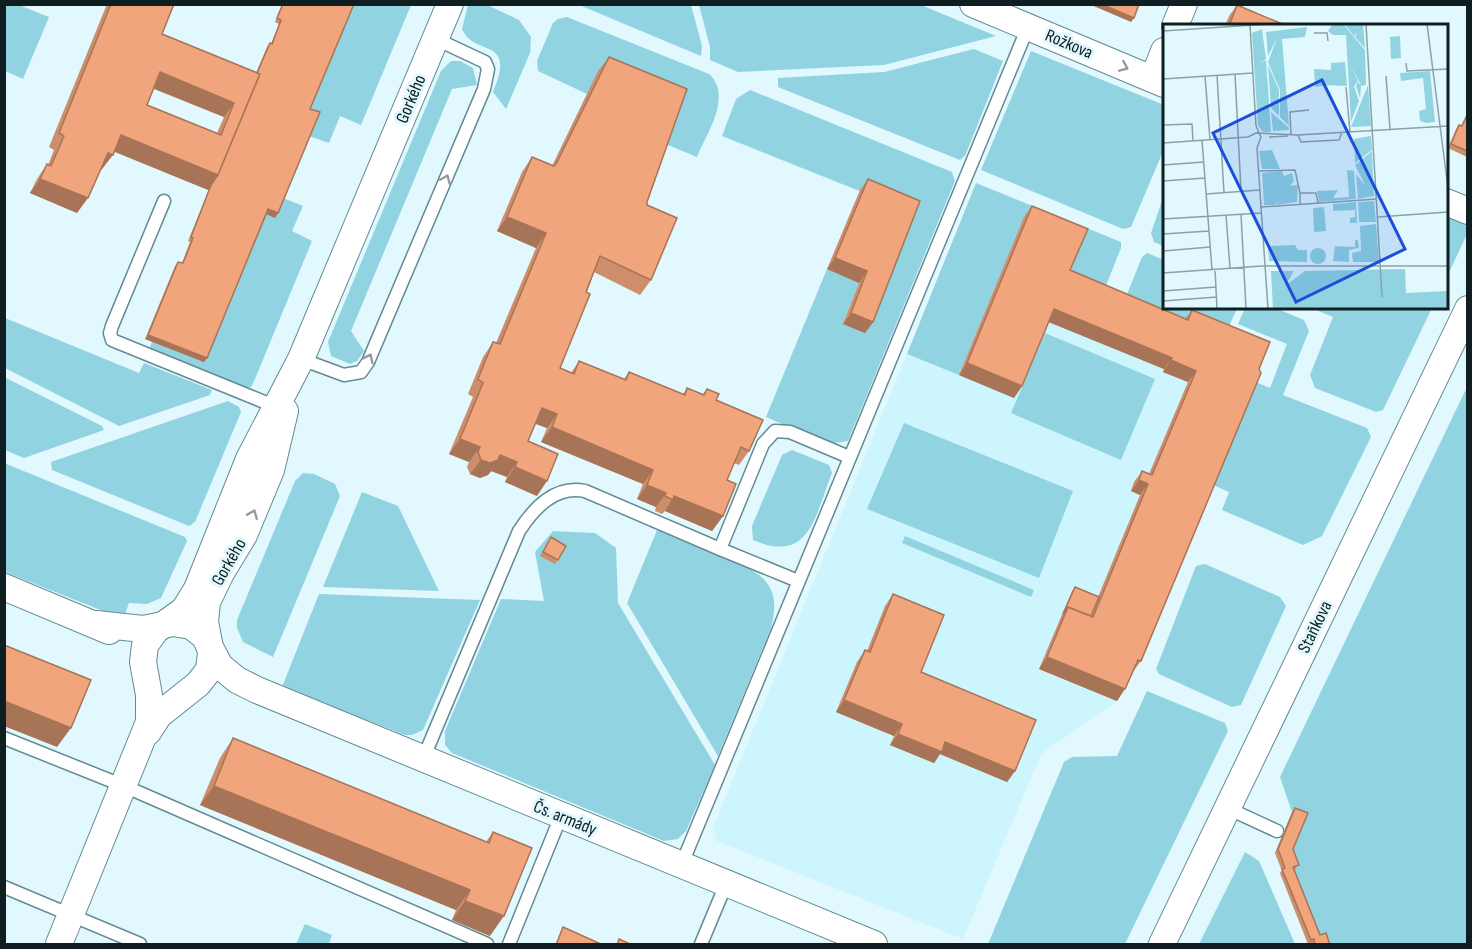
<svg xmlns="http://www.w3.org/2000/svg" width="1472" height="949" font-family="'Sofia Sans Condensed',sans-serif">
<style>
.built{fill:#ccf5fe}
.green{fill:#91d3e0}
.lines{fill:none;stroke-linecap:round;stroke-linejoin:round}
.service-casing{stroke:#648b94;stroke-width:15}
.minor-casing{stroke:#648b94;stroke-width:28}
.service{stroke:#fff;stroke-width:12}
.minor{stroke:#fff;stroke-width:26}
.wall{fill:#ce8e6b;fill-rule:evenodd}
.shaded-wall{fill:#a87457}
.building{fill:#f0a57c;stroke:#a87457;stroke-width:1.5;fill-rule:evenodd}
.oneway{stroke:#939a9b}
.labels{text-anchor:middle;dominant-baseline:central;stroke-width:6;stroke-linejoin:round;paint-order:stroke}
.street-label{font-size:18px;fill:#0e1e21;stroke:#e0f8fe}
.inset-road{fill:none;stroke:#8ca1a6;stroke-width:1.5}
.view{fill:#1d4ed8;fill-opacity:0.15;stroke:#1d4ed8;stroke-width:3}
.inset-edge{fill:none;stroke:#0e1e21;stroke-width:3}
</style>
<rect width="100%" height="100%" fill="#e0f8fe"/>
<polygon class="built" points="1062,281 1262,354 1117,701 1041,754 963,939 717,841 713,828 907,354 959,375"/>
<g class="green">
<polygon points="5,4 19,5 49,17 23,79 5,71"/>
<path d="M485,4L519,20L531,37L530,53L506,109L493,92C517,35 474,58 462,29L468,5Z"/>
<polygon points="352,5 411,5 361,125 340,116 329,143 309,136 308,113"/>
<polygon points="579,5 691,5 702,46 701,56"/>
<polygon points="699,5 921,5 996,36 884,65 738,72 710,60 710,47"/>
<path d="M567,17L709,74C733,96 707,133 697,157L663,143L591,90L587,94L538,71L537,61L553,23L558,19Z"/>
<polygon points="974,49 1003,61 965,156 960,160 778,87 778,78 884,72"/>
<polygon points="1031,51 1164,105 1164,149 1131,227 1123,229 981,170"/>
<polygon points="451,61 460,61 473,68 477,85 452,89 351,331 364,351 357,361 350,364 331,356 328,342 441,71"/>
<polygon points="750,90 952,172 955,181 848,441 828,444 766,417 827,269 859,283 843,324 912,212 722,136 736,99"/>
<polygon points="976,183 1121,242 1121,248 1101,298 1062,282 1024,218 959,375 907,354"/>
<polygon points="1164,195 1164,246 1154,242 1151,233"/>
<polygon points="283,198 303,206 292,231 312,241 252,386 245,390 149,350 152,342 266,214"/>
<polygon points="1446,212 1468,221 1467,234 1447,277"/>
<polygon points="1147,253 1164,260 1164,308 1237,308 1224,338 1122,307 1142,257"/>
<polygon points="1245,308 1275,308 1304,320 1309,331 1283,395 1367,428 1371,437 1322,536 1303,545 1222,510 1229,492 1211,484 1251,380 1270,388 1287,344 1238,324"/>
<polygon points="1311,308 1432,308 1383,410 1376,412 1315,388 1310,375 1333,317"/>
<polygon points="5,318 139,373 144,363 212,390 210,395 119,426 5,368"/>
<polygon points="1045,333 1155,379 1121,460 1011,413"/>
<polygon points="4,377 102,426 104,430 24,458 5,450"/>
<polygon points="1467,387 1467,944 1308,944 1280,873 1282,872 1275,853 1292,812 1280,777"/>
<polygon points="228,401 239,407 241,412 195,522 189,526 52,470 51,462"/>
<polygon points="904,423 1073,491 1039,578 867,509"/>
<path d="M792,450L829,465L832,473C815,514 811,565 753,540L752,526L782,455Z"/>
<polygon points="4,463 185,537 187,541 161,598 147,604 129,603 124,617 108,613 5,572"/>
<polygon points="303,473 314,474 335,484 340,496 273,657 243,642 237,628 237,620 295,481"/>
<polygon points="362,492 398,506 439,591 323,587"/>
<path d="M657,530C683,541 752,562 767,583C777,596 775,613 771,628L718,756L627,603Z"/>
<polygon points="553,531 595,533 616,548 618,603 715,765 686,831 678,839 664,841 452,753 445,745 445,731 501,599 544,601 535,552"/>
<polygon points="905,536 1034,590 1031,597 902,543"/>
<polygon points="1205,564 1280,597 1286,606 1241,705 1232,707 1159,674 1156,669 1196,566"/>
<polygon points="319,594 480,600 423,730 412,735 405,735 282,687"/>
<polygon points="1147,691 1225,723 1228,731 1125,944 988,944 1064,762 1072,757 1117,756"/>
<polygon points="1245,852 1259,861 1295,944 1199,944"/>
<polygon points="305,924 332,935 329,944 296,944"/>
</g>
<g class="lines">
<g class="service-casing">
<g id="service">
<polyline points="164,201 112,326 110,333 112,340 279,408"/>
<polyline points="301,359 344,375 361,372 368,362 484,89 488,69 485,62 436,39"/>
<polyline points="798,581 720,549 763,444 775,431 790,432 849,457"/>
<polyline points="4,738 124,786 487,944"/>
<path d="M423,759L519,531C534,508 555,485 585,491L720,549"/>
<polyline points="1227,808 1277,831"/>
<polyline points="681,866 1028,27"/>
<polyline points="4,887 140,944"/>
<polyline points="509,944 561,816"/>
<polyline points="701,944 726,884"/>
</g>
</g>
<g class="minor-casing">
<g id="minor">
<polyline points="973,4 1164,84"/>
<polyline points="1175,26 1184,4"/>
<polyline points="1153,79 1164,51"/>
<polyline points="1446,202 1468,211"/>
<polyline points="4,587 109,631"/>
<polyline points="96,624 143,629 173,623 191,626 204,636 220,666 237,680 257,690 874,944"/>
<polyline points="148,732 159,715 198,684 209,670 211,653 205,622 207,602 221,573 244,535 271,470 285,411"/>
<polyline points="59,944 149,722 149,695 143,662 145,645 156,630 184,610 197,589 249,459 301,359 450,4"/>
<polyline points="1162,944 1468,309"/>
</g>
</g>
<use href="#service" class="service"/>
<use href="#minor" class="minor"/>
</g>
<g class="wall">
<path d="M107,4H174L162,34L256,73L267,47L270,43L271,44L279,24L275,22L282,4H354L310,109L275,218L267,214L204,362L145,339L175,266L178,262L182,263L190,242L188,241L209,190L114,151L102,169H101L77,213L30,193L37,179L47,164L48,165L54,150L49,147ZM154,89L224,117L217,133L147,105Z"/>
<polygon points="1237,5 1287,26 1225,26 1229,16"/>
<polygon points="609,57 647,202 651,280 640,295 594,272 560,368 571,373 579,361 624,379 629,372 683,394 687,388 703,394 707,389 716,400 749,451 739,465 734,463 727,480 723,516 712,531 665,511 662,514 655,511 656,507 637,499 643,484 541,442 547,428 535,424 528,441 537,496 505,482 507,477 491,471 488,475 480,478 470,474 467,467 469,462 449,454 473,397 468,394 483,357 493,342 496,343 536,248 497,231 522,172 532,157 552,166 598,71"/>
<polygon points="1467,114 1467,157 1448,148 1456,129 1459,125 1461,126"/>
<polygon points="868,179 873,322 865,333 843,324 859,283 827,269 860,190"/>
<polygon points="1032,206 1070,270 1185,319 1192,310 1259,369 1141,661 1132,673 1117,701 1039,669 1072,591 1075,587 1098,597 1140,495 1131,491 1134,482 1142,471 1149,474 1188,382 1163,372 1164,369 1049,322 1022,386 1014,398 959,375 1024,217"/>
<polygon points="551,537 566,546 555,564 540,556"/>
<polygon points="893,594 921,672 1015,771 1007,782 940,754 934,763 890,745 894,736 836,712 857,662 865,650 867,651 885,606"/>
<polygon points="233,738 486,842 493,832 490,936 452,920 456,910 200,805 220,758"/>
<polygon points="1295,808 1293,849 1296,869 1294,870 1320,935 1330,945 1311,945 1311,943 1308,944 1280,873 1282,870 1275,853 1292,812"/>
</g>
<g class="shaded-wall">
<polygon points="1089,4 1101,4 1134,18 1131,22"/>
<polygon points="160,72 234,103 224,117 150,87"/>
<polygon points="121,135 218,175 208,190 110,150"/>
<polygon points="108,153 113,155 102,169 97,167"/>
<polygon points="40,179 88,198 77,213 30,193"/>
<polygon points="268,209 278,213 275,218 266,214"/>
<polygon points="507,217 546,233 536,248 497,231"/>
<polygon points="835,258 867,271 859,283 827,269"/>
<polygon points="1054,309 1172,358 1164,369 1046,321"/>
<polygon points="851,313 873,322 865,333 843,324"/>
<polygon points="148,335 207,358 204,362 145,339"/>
<polygon points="1171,360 1196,371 1188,382 1163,372"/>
<polygon points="967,363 1022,386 1014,398 959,375"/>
<polygon points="542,408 557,414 547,428 532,422"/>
<polygon points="552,427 653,470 643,484 541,442"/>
<polygon points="460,439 480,447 469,462 449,454"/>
<polygon points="500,455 517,462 507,477 491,471 488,475 480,478 470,474 481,460"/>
<polygon points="515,467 547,481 537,496 505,482"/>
<polygon points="1139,480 1148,484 1140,495 1131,491"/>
<polygon points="647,485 666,493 656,507 637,499"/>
<polygon points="674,496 723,516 712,531 665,511"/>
<polygon points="1047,657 1125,689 1117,701 1039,669"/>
<polygon points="844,700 902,724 894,736 836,712"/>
<polygon points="4,701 71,728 57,747 4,726"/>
<polygon points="898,734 945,742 1015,771 1007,782 940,754 934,763 890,745"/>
<polygon points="214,786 470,890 456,910 200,805"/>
<polygon points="465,901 504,916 490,936 452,920"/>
</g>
<g class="building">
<path d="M111,4H174L162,34L260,74L218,175L121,135L113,155L108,153L88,198L40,179L47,164L51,166L64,136L59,133ZM160,72L234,103L221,135L147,105Z"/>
<polygon points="283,4 354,4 310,109 320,112 278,213 268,209 207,358 148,335 178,262 183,263 193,238 191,237 211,185 218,175 260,74 257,73 270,43 272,44 281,20 277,18"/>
<polygon points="1101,4 1139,4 1134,18"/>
<polygon points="1237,5 1287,26 1229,26"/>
<polygon points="609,57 687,89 647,202 647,205 677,218 651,280 600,256 586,292 590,294 560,368 574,374 579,361 626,380 629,372 685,395 687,388 704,395 707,389 719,394 716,400 763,420 749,451 741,447 727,480 736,484 723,516 674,496 673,500 665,496 666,493 647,485 653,470 552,427 557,414 542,408 528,441 558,454 547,481 515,467 517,462 500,455 498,460 490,463 481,460 478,452 480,447 460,439 483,383 478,379 493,342 500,344 546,233 507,217 532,157 554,166 556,164"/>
<polygon points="1467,115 1467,151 1451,144 1459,125 1462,126"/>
<polygon points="868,179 920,201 873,322 851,313 867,271 835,258"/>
<polygon points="1032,206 1088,229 1070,270 1188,320 1192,310 1270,342 1259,369 1261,373 1141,661 1138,660 1125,689 1047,657 1068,607 1093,617 1148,484 1139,480 1142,471 1152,475 1196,371 1171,360 1172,358 1054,309 1022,386 967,363"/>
<polygon points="551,537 566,546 558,560 543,552"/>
<polygon points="1075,587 1099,597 1091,616 1068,607 1063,614"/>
<polygon points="893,594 944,615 921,672 1036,720 1015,771 945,742 942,752 898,734 902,724 844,700 865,650 870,652"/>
<polygon points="4,645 91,680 71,728 4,701"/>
<polygon points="233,738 489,843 493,832 532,848 504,916 465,901 470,890 214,786"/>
<polygon points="1295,808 1308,813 1293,849 1299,865 1293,867 1320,935 1326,933 1330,945 1315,945 1314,939 1311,940 1282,869 1285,868 1278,849"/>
<polygon points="563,927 603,945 556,945"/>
<polygon points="619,939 632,945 617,945"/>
</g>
<defs><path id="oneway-chevron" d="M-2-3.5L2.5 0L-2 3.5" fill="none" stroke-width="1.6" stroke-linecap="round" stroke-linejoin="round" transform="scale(1.5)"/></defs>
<g class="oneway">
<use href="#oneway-chevron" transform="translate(1124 67) rotate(23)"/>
<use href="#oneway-chevron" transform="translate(446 179) rotate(-67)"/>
<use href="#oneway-chevron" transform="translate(369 358) rotate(-64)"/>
<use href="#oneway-chevron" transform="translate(253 514) rotate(-68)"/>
</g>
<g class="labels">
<g class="street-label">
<text transform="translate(1069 44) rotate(23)">Rožkova</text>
<text transform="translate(411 99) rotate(-67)">Gorkého</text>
<text transform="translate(229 562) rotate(-60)">Gorkého</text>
<text transform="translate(1315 627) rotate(-64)">Staňkova</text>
<text transform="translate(565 818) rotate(22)">Čs. armády</text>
</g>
</g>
<g transform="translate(1163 24)">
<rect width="285" height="285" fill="#e0f8fe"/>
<path d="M180,0L202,26L203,61L198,62L197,74L193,62L195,58L198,61L188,42L195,57L191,62L196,77L188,98L183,11H170L165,7L169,1ZM200,0L202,24L192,13L194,8L191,12L182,1ZM144,3L142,13L119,15L126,102L117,93V66L105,38L114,14L105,32L103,8ZM99,5L103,35L96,40L103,36L108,108H100L95,102L89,9ZM237,12L238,34L228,35L227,13ZM182,38L184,62L161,61L160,55V62L152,63L151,45L168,46V39ZM105,41L116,66V92L108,84ZM267,47L272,98L263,99L257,97L256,87L263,85L260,54L238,57L237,49ZM205,61L208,102L188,103ZM108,88L126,104V106L110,107ZM208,112L209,126L192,139L191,115ZM109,126L117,145H99L96,127ZM209,127L211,172L195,175L193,150L202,161L192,141ZM184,146L191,147L193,175L156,178L154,167L175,166L170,174L186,173ZM119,147L121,152L129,149L131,157L112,181H101L99,149ZM135,161L134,178L113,181L125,162ZM211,177L213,198H196L195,178ZM193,178L194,199H187V194L192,193V186L170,187V180ZM161,183L163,207L151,208L150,184ZM213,200L216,238H190L189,229L198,227L197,202ZM192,216H195L196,224L186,226V238L170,237L172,222L192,223ZM132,221L135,226H144V238L106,237L105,222ZM147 232a8 8 0 1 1 16 0a8 8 0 1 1-16 0ZM242,245L243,269L285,267V285H110L108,247H131L123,261L142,247Z" fill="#91d3e0"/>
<path class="inset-road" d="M203,0L219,273M264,0L285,164M87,1L93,102M0,7L106,0M151,9H164L165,17M243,39L244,47L285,45M72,50L78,167M54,51L61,169M42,52L47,116M223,52L227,105M0,55L90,49M183,63L187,108M0,101L29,100L30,117M93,102L98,113L94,124L105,285M128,111L127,88L146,86M135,111L138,118L176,116L179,108M106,113L125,112M39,116L49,246M0,119L85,113L93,109L135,111L285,102M0,141L41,138M96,147L132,146L137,169M0,157L42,154M43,170L97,166M137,180V169H153L155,179M98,183L214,175M78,190L83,285M63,191L67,244M215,193L285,188M0,195L99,189M0,210L46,207M0,227L47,223M52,245L54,285M0,249L99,242H285M0,267L53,263M0,277L54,273"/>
<path class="view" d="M159,56L242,225L133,278L50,109Z"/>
<rect width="285" height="285" class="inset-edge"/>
</g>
<rect width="1472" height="949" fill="none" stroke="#0e1e21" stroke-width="12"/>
</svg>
